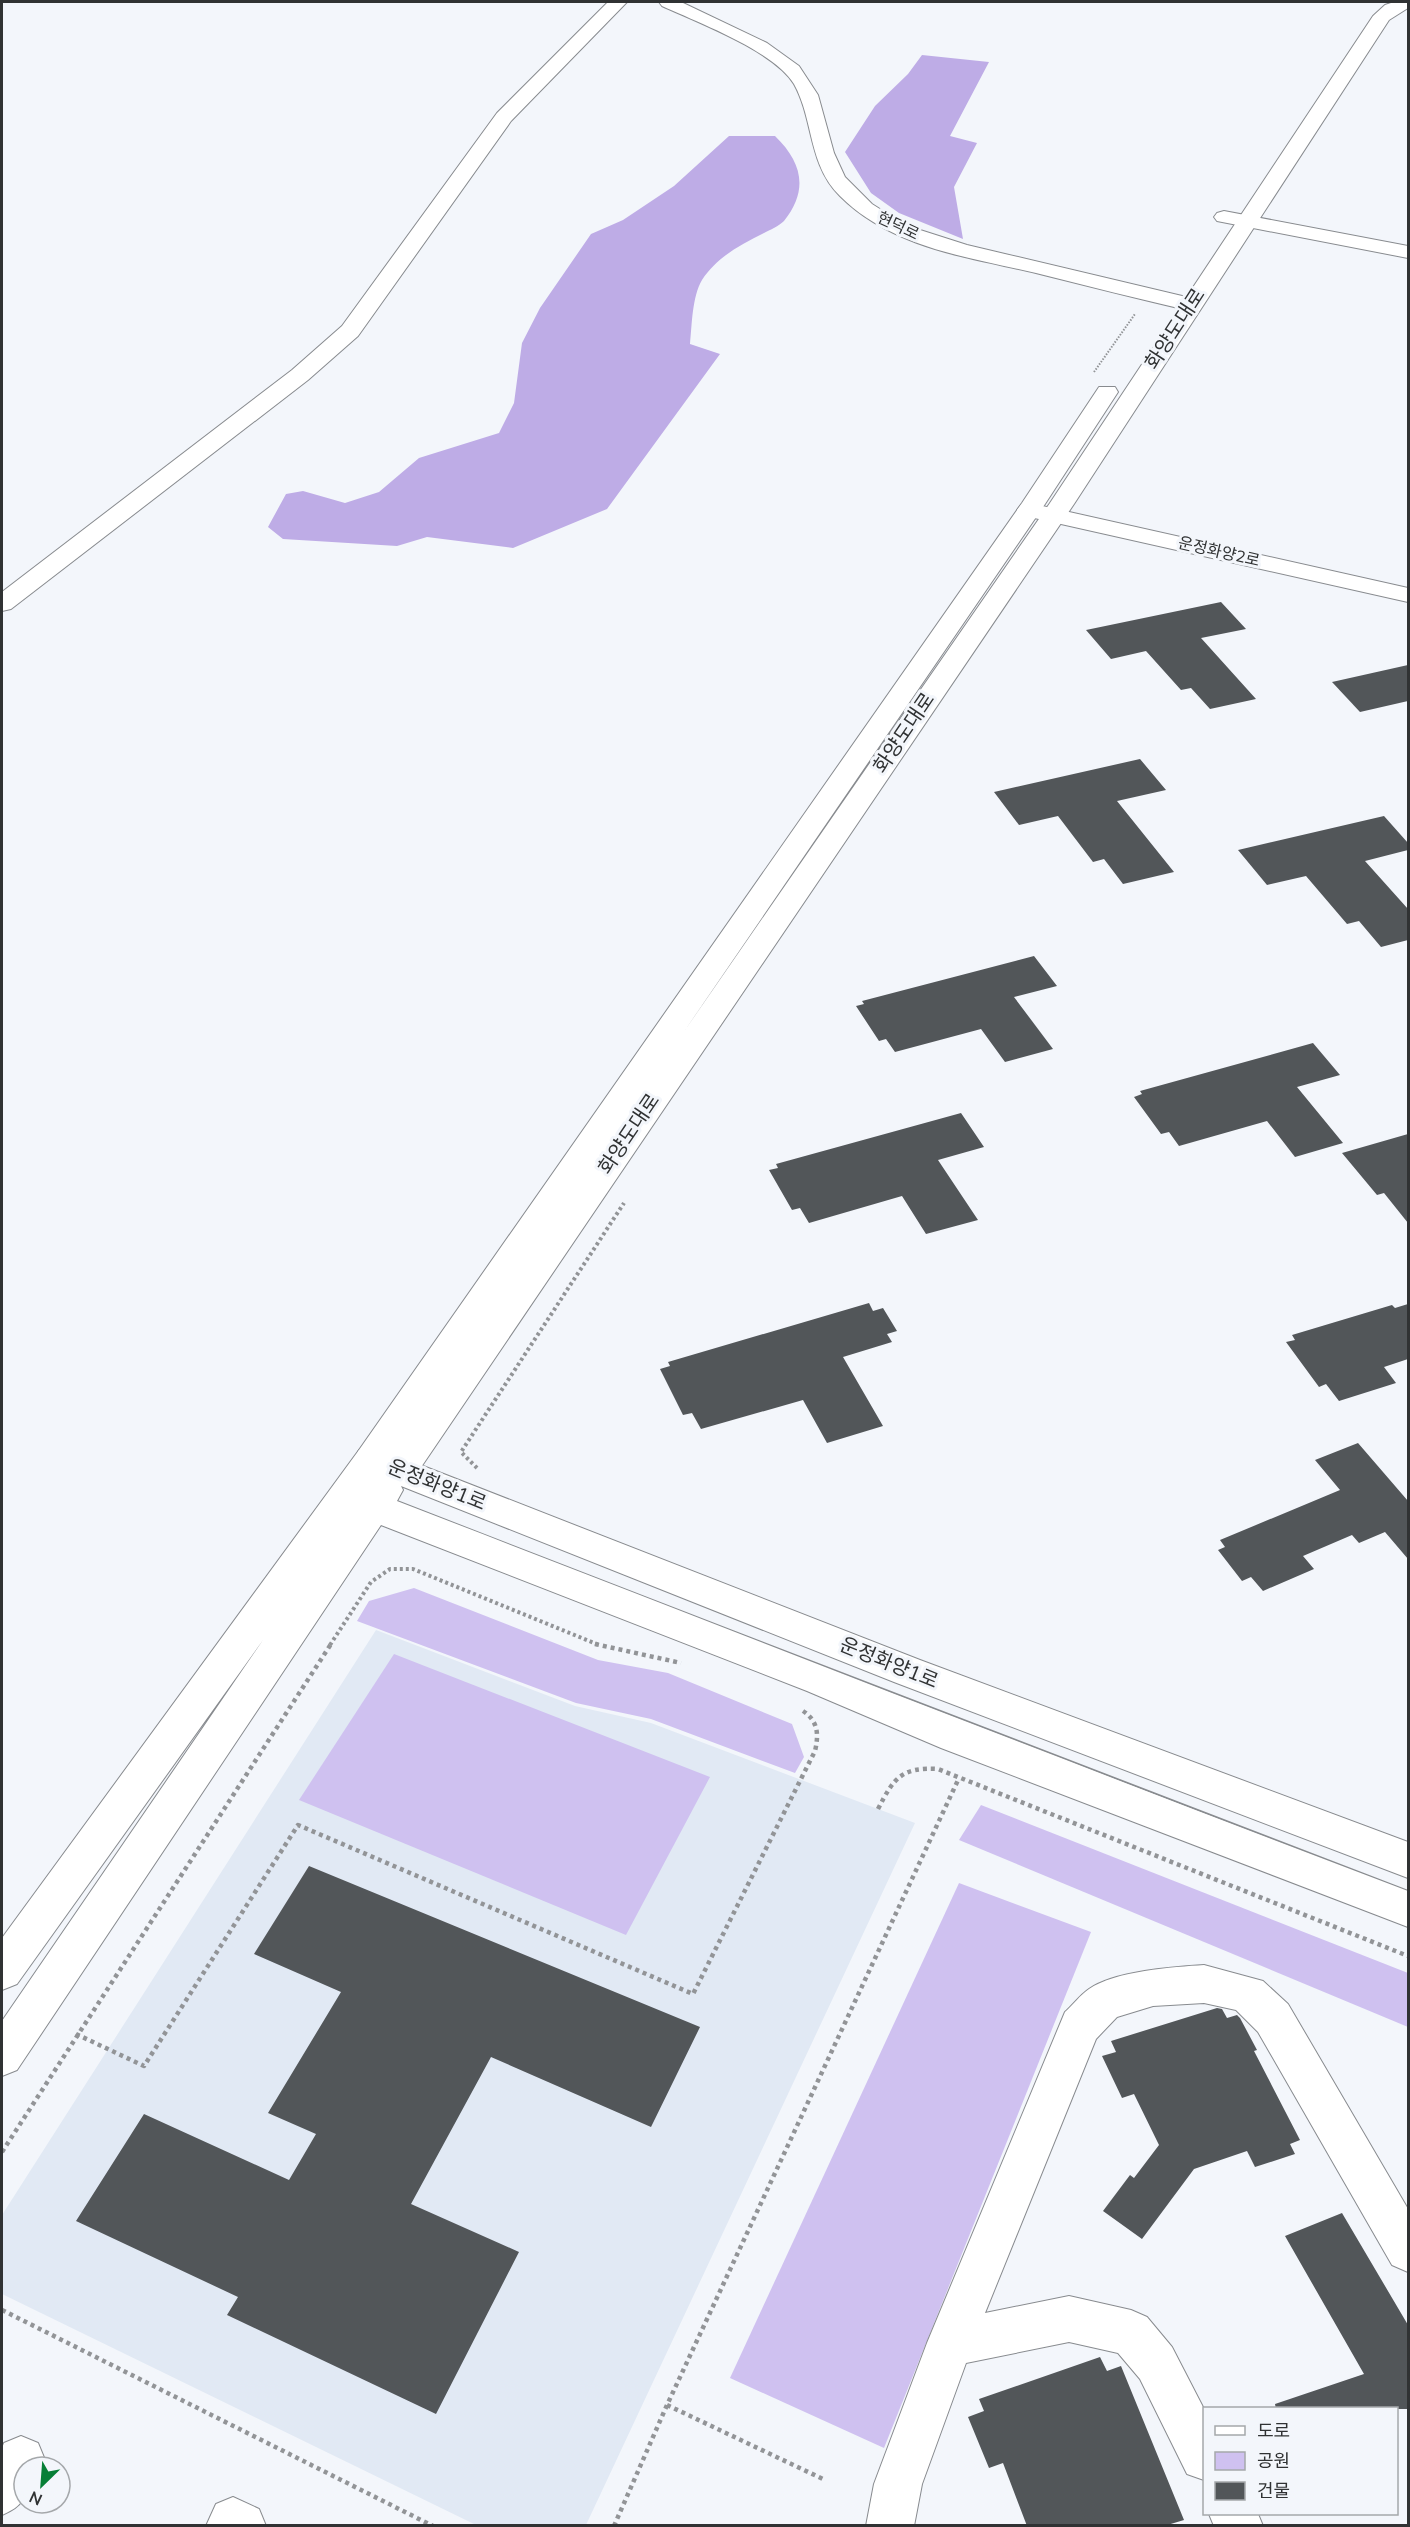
<svg xmlns="http://www.w3.org/2000/svg" width="1410" height="2527" font-family="'Nunito Sans','Noto Sans KR',sans-serif">
<style>
.built{fill:#e1e9f4}
.green{fill:#cfc1f0}
.forest{fill:#beace6}
.building{fill:#525659}
.lines{fill:none;stroke-linecap:round;stroke-linejoin:round}
.minor-casing{stroke:#888b8f;stroke-width:2}
.major-casing{stroke:#888b8f;stroke-width:2}
.path-far2{stroke:#929497;stroke-width:2;stroke-dasharray:1.5 1.5;stroke-linecap:butt}
.path-far1{stroke:#929497;stroke-width:4;stroke-dasharray:3 3;stroke-linecap:butt}
.path{stroke:#929497;stroke-width:4.5;stroke-dasharray:4 4;stroke-linecap:butt}
.minor{fill:#fff;fill-rule:evenodd}
.major{fill:#fff;fill-rule:evenodd}
.labels{text-anchor:middle;dominant-baseline:central;stroke-width:6;stroke-linejoin:round;paint-order:stroke}
.far-street-label{font-size:16px;fill:#303233;stroke:#f3f6fb}
.street-label{font-size:20px;fill:#303233;stroke:#f3f6fb}
</style>
<rect width="100%" height="100%" fill="#f3f6fb"/>
<polygon class="built" points="376,1630 575,1706 651,1723 915,1823 586,2525 476,2525 2,2294 2,2215"/>
<g class="green">
<polygon points="414,1588 598,1660 668,1673 792,1724 804,1757 795,1773 651,1719 576,1703 357,1621 369,1601"/>
<polygon points="394,1654 710,1777 626,1935 299,1800"/>
<polygon points="981,1805 1408,1973 1408,2027 959,1840"/>
<polygon points="959,1883 1091,1932 884,2448 730,2378"/>
</g>
<g class="forest">
<polygon points="922,55 989,62 950,136 977,143 954,187 963,239 899,213 871,193 845,152 875,106 908,74"/>
<path d="M729,136H775C802,162 809,190 784,221C779,226 770,230 764,233C740,245 717,257 702,280C692,297 692,325 690,344L720,354L607,509L513,548L427,537L397,546L283,539L268,527L286,494L303,491L345,503L379,492L419,458L499,433L514,403L522,343L540,308L591,234L623,220L674,186Z"/>
</g>
<g class="building">
<polygon points="1221,602 1246,629 1201,638 1256,699 1210,709 1191,688 1181,690 1146,651 1111,659 1086,630"/>
<polygon points="1408,665 1408,701 1360,712 1332,682"/>
<polygon points="1140,759 1166,790 1117,801 1174,872 1123,884 1104,859 1093,862 1058,816 1019,825 994,792"/>
<polygon points="1384,816 1408,843 1408,850 1365,861 1408,909 1408,940 1381,947 1359,921 1347,924 1306,876 1267,885 1238,850"/>
<polygon points="1034,956 1057,986 1014,997 1053,1049 1005,1062 981,1029 895,1052 886,1039 879,1041 856,1006 864,1004 862,1001"/>
<polygon points="1313,1043 1340,1075 1297,1087 1343,1143 1295,1157 1267,1121 1179,1146 1169,1132 1161,1134 1134,1097 1142,1094 1140,1091"/>
<polygon points="961,1113 984,1147 938,1160 978,1220 926,1234 902,1196 809,1223 800,1208 792,1210 769,1170 778,1168 776,1164"/>
<polygon points="1408,1134 1408,1223 1384,1193 1377,1195 1342,1153"/>
<polygon points="869,1303 873,1311 883,1308 897,1331 887,1334 892,1342 843,1357 883,1426 827,1443 803,1400 701,1429 692,1413 683,1415 660,1369 670,1366 668,1362"/>
<polygon points="1408,1304 1408,1359 1384,1367 1396,1383 1339,1401 1326,1384 1319,1387 1286,1342 1295,1340 1292,1335 1392,1305 1395,1308"/>
<polygon points="1358,1443 1408,1501 1408,1559 1385,1532 1359,1543 1352,1535 1303,1556 1314,1569 1263,1591 1251,1577 1242,1581 1218,1550 1225,1547 1220,1540 1340,1490 1315,1460"/>
<polygon points="309,1866 700,2027 651,2127 491,2057 411,2204 519,2252 436,2414 227,2315 238,2297 76,2221 144,2114 289,2180 316,2134 268,2113 341,1992 254,1954"/>
<polygon points="1217,2008 1222,2009 1227,2018 1237,2015 1240,2018 1257,2050 1254,2051 1300,2140 1290,2144 1295,2154 1255,2167 1247,2151 1194,2169 1142,2239 1103,2211 1130,2175 1134,2178 1159,2145 1134,2094 1122,2098 1102,2056 1116,2052 1111,2041"/>
<polygon points="1342,2213 1408,2325 1408,2409 1276,2409 1275,2404 1364,2374 1285,2236"/>
<polygon points="1100,2357 1107,2371 1121,2366 1184,2520 1164,2526 1027,2526 1003,2463 989,2468 968,2417 984,2411 979,2399"/>
</g>
<g class="lines">
<g class="minor-casing">
<g id="minor">
<polygon points="608,2 627,2 511,121 358,336 308,380 11,609 2,611 2,592 292,370 342,326 497,113"/>
<path d="M659,2H681L767,43L799,66L818,95L834,153L845,177L872,204L894,218L917,229L967,245L1199,300L1202,305L1199,310L1191,311C1139,299 1088,286 1036,273C968,257 892,248 840,196C808,165 814,120 794,84C774,51 697,22 662,6Z"/>
<polygon points="1224,211 1408,246 1408,258 1217,221 1214,217 1217,213"/>
<polygon points="1029,503 1408,588 1408,602 1021,515 1017,510 1021,505"/>
<path d="M372,1446L920,1660L1408,1842V1878L894,1682L401,1486L403,1490L397,1501C734,1631 1070,1763 1408,1891V1927L941,1748L807,1691L381,1525L17,2070L2,2076V2021L263,1640L17,1984L2,1990V1938L359,1450Z"/>
<path d="M1204,1965L1263,1981L1288,2004L1408,2209V2272L1392,2265L1258,2032L1236,2010L1204,2003L1153,2006L1117,2017L1096,2039L985,2313L1069,2296L1131,2310L1147,2317L1172,2347L1204,2409V2480L1187,2474L1140,2379L1118,2353L1069,2342L966,2363L922,2484L914,2526H866L874,2484L927,2343L1065,2012C1073,2005 1080,1995 1089,1989C1115,1971 1173,1967 1204,1965Z"/>
<path d="M21,2436L38,2443L45,2460L42,2467H24C24,2494 30,2503 2,2515V2448L4,2443Z"/>
<polygon points="233,2497 259,2509 266,2526 206,2526 216,2504"/>
<polygon points="1209,2514 1258,2514 1263,2526 1214,2526"/>
</g>
</g>
<g class="major-casing">
<polygon id="major" points="1394,2 1408,2 1408,8 1389,20 1074,504 413,1479 400,1483 387,1479 383,1470 372,1474 359,1470 354,1460 359,1450 1022,503 1099,387 1115,387 1118,392 1045,504 683,1033 1050,503 1373,16 1385,5"/>
</g>
<polyline class="path-far2" points="1094,372 1135,314"/>
<g class="path-far1">
<polyline points="477,1468 461,1452 624,1203"/>
<polyline points="330,1645 371,1582 390,1569 413,1569 599,1645"/>
</g>
<g class="path">
<polyline points="595,1644 681,1663"/>
<path d="M878,1809C894,1778 901,1767 938,1769L1408,1956"/>
<path d="M76,2034L144,2066L298,1825L693,1994L815,1751C819,1734 818,1721 803,1711"/>
<polyline points="2,2152 331,1644"/>
<polyline points="2,2310 433,2526"/>
<polyline points="667,2405 825,2480"/>
<polyline points="614,2526 667,2405 959,1778"/>
</g>
<use href="#minor" class="minor"/>
<use href="#major" class="major"/>
</g>
<g class="labels">
<g class="far-street-label">
<text transform="translate(898 226) rotate(25)">현덕로</text>
<text transform="translate(1219 552) rotate(13)">운정화양2로</text>
</g>
<g class="street-label">
<text transform="translate(1175 329) rotate(-57)">화양도대로</text>
<text transform="translate(904 733) rotate(-56)">화양도대로</text>
<text transform="translate(629 1134) rotate(-56)">화양도대로</text>
<text transform="translate(437 1485) rotate(22)">운정화양1로</text>
<text transform="translate(889 1663) rotate(22)">운정화양1로</text>
</g>
</g>
<rect width="1410" height="2527" fill="none" stroke="#303233" stroke-width="6"/>
<rect x="1203" y="2407" width="195" height="108" fill="#f3f6fb" stroke="#a5a8ab" stroke-width="1.5"/>
<rect x="1215" y="2426" width="30" height="9" fill="#ffffff" stroke="#a5a8ab" stroke-width="1.5"/>
<text x="1257" y="2437" font-size="18" fill="#303233">도로</text>
<rect x="1215" y="2452" width="30" height="18" fill="#cfc1f0" stroke="#a5a8ab" stroke-width="1.5"/>
<text x="1257" y="2467" font-size="18" fill="#303233">공원</text>
<rect x="1215" y="2482" width="30" height="18" fill="#525659" stroke="#a5a8ab" stroke-width="1.5"/>
<text x="1257" y="2497" font-size="18" fill="#303233">건물</text>
<g transform="translate(42 2485) rotate(205)"><circle r="28" fill="#f3f6fb" stroke="#a5a8ab" stroke-width="1.5"/>
<path d="M0-4.5L10 22L0 15L-10 22Z" fill="#077f37"/>
<text y="-9" font-size="16" font-weight="bold" text-anchor="middle" fill="#303233">N</text>
</g>
</svg>
